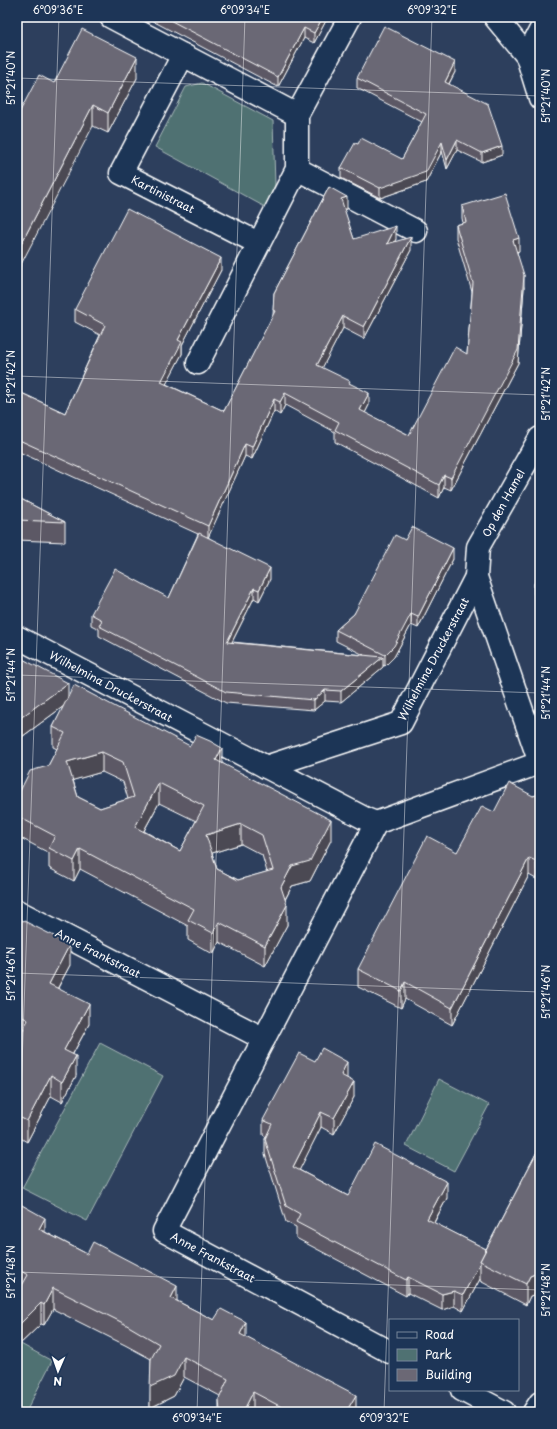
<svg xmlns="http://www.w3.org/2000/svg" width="557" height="1429" font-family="'Playpen Sans',sans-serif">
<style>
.green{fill:#4f7172;stroke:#a7b8b8}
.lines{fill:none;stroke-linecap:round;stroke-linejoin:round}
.street-casing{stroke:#fff;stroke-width:25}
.secondary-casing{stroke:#fff;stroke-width:25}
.street{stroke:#1d3557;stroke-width:22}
.secondary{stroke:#1d3557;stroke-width:22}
.wall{fill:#5c5965;stroke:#fff;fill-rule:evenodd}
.shaded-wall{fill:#4b4952;stroke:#fff}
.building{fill:#6b6875;stroke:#fff;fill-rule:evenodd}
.ticks{fill:none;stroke:#fff;stroke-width:1;stroke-opacity:0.45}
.labels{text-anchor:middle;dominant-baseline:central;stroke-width:4;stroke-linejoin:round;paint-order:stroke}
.street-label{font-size:11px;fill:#fff;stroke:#1d3557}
.neatline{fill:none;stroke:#fff;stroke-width:1.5}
.ticks-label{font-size:10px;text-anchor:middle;fill:#fff}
</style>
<rect width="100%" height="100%" fill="#2d3f5d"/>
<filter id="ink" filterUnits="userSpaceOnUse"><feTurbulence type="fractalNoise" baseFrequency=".025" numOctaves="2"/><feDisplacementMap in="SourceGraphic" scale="8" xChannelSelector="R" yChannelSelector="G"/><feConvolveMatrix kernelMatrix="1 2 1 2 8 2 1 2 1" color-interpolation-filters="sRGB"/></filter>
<g filter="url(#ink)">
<g class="green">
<polygon points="202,83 273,121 275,185 265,207 155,147 186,87"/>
<polygon points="100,1043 163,1076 87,1221 22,1188"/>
<polygon points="439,1079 489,1105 454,1171 406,1146"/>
<polygon points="17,1342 52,1361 26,1412 17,1412"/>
</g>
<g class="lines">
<g class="street-casing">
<g id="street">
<polyline points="111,17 183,55"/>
<polyline points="495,17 527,56 540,98"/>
<polyline points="527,56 540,31"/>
<polyline points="297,169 416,231"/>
<polyline points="258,243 121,173 183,55 297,115"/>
<polyline points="198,363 297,169 297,115 350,17"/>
<polyline points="540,438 478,547 476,577 540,763"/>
<polyline points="19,638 366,819 376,823"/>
<polyline points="266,767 401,723 476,577"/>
<polyline points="376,823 164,1231 390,1352"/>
<polyline points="376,823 539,763"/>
<polyline points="17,911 264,1039"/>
<polyline points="462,1390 504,1412"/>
</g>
</g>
<g class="secondary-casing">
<polyline id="secondary" points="534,1412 540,1403"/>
</g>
<use href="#street" class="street"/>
<use href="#secondary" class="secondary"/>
</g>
<g class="wall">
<polygon points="145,17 328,17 314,43 304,38 278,87"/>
<polygon points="455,72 449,84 502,155 482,162 457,150 447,169 442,151 426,182 380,198 341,178 341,168 358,144 402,159 422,122 357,88 357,78"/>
<polygon points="137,78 108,133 93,126 54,83"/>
<polygon points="329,187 347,209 344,210 354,239 396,239 394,242 411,250 364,339 343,328 322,368 350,384 369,405 365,413 409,435 467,354 472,292 456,238 456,225 463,223 462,218 462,206 519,251 517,251 524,288 518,363 451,490 444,487 439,498 335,442 335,432 285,405 280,415 274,411 252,459 245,456 208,537 270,579 259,601 254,598 232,642 364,655 336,641 336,630 354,614 405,540 453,559 418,628 411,625 394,657 385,666 383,665 383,667 341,702 325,701 314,710 226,703 99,636 99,629 91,625 91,614 169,598 198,534 17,451 17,391 65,413 100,335 75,322 75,309 221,270 182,345 182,354 166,384 224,411 273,316 274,293"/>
<polygon points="17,497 65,522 65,542 17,540"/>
<polygon points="540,573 540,615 536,613 536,603 539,597 534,594 534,584"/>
<path d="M17,656L68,697L222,763L331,840L310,881L292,886L285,900L287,925L265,966L219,942L213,954L188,940V926L80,869L74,881L49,868V853L17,836V797L48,766L57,749L53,747V727L64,706L19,739L17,740ZM102,772L123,782L128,799L100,808L78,797L73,780ZM159,803L196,821L180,851L144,831ZM241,844L262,855L267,872L238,880L217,869L212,853Z"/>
<polygon points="540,794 540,873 536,879 529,875 452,1025 405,999 401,1008 358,987 358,969 457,852 494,812 533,796"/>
<polygon points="17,928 70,965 58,988 89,1024 73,1054 76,1076 62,1102 51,1096 27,1142 17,1136 17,1041 20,1035 17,1034"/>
<polygon points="347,1078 354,1097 334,1134 321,1127 299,1170 348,1196 447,1198 434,1223 486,1249 540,1146 540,1293 530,1296 526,1305 480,1281 480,1279 463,1311 454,1306 442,1310 408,1293 406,1296 296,1238 296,1227 286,1222 265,1154 265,1139 266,1137 263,1135 263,1120"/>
<polygon points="17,1210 45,1232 246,1337 356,1412 219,1412 219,1399 220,1396 184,1377 174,1396 150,1408 151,1359 125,1345 53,1309 44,1325 41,1324 19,1345 20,1291 17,1290"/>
</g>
<g class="shaded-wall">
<polygon points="323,17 328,17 314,43 314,33"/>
<polygon points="304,28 304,38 278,87 278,77"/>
<polygon points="137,57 137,78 108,133 108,113"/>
<polygon points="455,62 455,72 445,91 445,82"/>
<polygon points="93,105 93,126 17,272 17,252"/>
<polygon points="457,140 457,150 447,169 447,160"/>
<polygon points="442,142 442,151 426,182 380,198 380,188"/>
<polygon points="502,146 502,155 482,162 482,153"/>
<polygon points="347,197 347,209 341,211 341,199"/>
<polygon points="396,226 396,239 387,256 387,244"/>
<polygon points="411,237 411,250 364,339 364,327"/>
<polygon points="519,238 519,251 513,253 513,240"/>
<polygon points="221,258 221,270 182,345 182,354 161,394 161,382 178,340"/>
<polygon points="524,275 524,288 518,363 451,490 451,478"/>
<polygon points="343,316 343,328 317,378 317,365"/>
<polygon points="285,393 285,405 280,415 280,402"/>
<polygon points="369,393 369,405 360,423 360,410"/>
<polygon points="274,399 274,411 252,459 252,447"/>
<polygon points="245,444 245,456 208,538 208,526"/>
<polygon points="444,475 444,487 439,498 439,485"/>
<polygon points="453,548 453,559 418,628 418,617"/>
<polygon points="270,568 270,579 259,601 259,590"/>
<polygon points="254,588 254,598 227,652 227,642"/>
<polygon points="411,614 411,625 394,657 385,666 385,655"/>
<polygon points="383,657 383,667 341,702 341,691"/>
<polygon points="68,683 68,703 19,739 17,740 17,720"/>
<polygon points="325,690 325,701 314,710 314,700"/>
<polygon points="222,748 222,768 216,760"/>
<polygon points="102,752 102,772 67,782 67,762"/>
<polygon points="159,783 159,803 135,847 135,827"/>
<polygon points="331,820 331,840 310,881 292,886 281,907 281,887 292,866"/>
<polygon points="241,824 241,844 206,855 206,835"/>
<polygon points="80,849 80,869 74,881 74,861"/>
<polygon points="540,855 540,873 536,879 536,861"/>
<polygon points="529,858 529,875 452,1025 452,1008"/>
<polygon points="287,905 287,925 265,966 265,946"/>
<polygon points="219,922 219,942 213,954 213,933"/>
<polygon points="70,944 70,965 49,1004 49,984"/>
<polygon points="405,982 405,999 401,1008 401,991"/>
<polygon points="89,1004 89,1024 64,1070 64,1050"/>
<polygon points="76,1056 76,1076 62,1102 62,1082"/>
<polygon points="347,1062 347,1078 341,1090 341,1075"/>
<polygon points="51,1075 51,1096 27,1142 27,1121"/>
<polygon points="354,1082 354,1097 334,1134 334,1118"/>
<polygon points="321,1112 321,1127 293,1183 293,1167"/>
<polygon points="447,1182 447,1198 427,1235 427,1219"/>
<polygon points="45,1218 45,1238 39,1229"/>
<polygon points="480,1263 480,1279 463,1311 463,1295"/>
<polygon points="540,1272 540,1293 530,1296 526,1305 526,1284 530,1276"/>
<polygon points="408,1277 408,1293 406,1296 406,1280"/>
<polygon points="177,1286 177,1306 171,1298"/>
<polygon points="53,1288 53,1309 44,1325 44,1305"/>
<polygon points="454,1291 454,1306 442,1310 442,1294"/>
<polygon points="41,1303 41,1324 19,1345 19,1325"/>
<polygon points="246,1322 246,1343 240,1334"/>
<polygon points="184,1357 184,1377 174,1396 150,1408 150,1387"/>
<polygon points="253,1392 253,1412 243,1412"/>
<polygon points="356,1395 356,1412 346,1412"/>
</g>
<g class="building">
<polygon points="164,17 323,17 314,33 304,28 278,77"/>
<polygon points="384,26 455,62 445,82 488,104 502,146 482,153 457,140 447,160 442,142 426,172 380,188 341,168 355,143 358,144 361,138 402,159 426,114 357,78"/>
<polygon points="82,29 137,57 108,113 93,105 17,252 17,117 39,75 54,83"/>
<polygon points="329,187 347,197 341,199 354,239 396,226 387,244 411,237 364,327 343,316 317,365 350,381 349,383 369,393 360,410 409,435 455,347 467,354 473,283 456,225 466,222 462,206 505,193 519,238 513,240 524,275 518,350 451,478 444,475 439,485 335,430 339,422 285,393 280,402 274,399 252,447 245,444 208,526 17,439 17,391 65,413 105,325 75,309 127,209 221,258 178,340 182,342 161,382 224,411 275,311 273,310 274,293"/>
<polygon points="17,497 65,522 17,520"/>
<polygon points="412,527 453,548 418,617 411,614 394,646 385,655 336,630 354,614 395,535 405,540"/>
<polygon points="199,533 270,568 259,590 254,588 227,642 383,657 341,691 325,690 314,700 226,692 99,626 102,620 91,614 115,569 169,598"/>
<polygon points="540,573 540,588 534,584"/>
<polygon points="540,595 540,605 536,603"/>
<polygon points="17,656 68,683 19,719 17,720"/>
<path d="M74,685L190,746L196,735L210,741L222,748L216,760L331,820L310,861L292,866L281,887L287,905L265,946L219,922L213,933L188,920L194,909L80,849L74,861L49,848L55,836L17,816V797L30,771L48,766L65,733L53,727ZM102,752L123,762L134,797L100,808L78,797L67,762ZM159,783L204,806L180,851L135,827ZM241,824L262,835L273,870L238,880L217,869L206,835Z"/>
<polygon points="509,783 533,796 540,794 540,855 536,861 529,858 452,1008 405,982 401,991 358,969 427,836 457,852 482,806 494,812"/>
<polygon points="22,920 70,944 49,984 89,1004 64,1050 76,1056 62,1082 51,1075 27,1121 17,1116 17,1041 28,1020 17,1014 17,928"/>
<polygon points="322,1048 347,1062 341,1075 354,1082 334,1118 321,1112 293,1167 348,1196 375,1144 447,1182 427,1219 486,1249 480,1261 480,1263 463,1295 454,1291 442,1294 408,1277 406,1280 296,1222 300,1214 286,1206 265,1139 272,1124 263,1120 299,1053 315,1061"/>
<polygon points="540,1146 540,1272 530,1276 526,1284 480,1261"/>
<polygon points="20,1204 45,1218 39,1229 87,1254 93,1242 177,1286 171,1298 214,1320 221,1309 246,1322 240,1334 356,1395 346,1412 291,1412 253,1392 243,1412 220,1412 219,1399 228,1379 184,1357 174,1376 150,1387 151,1359 159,1344 125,1324 53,1288 44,1305 41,1303 19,1325 20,1289 28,1275 17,1269 17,1210"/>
</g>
</g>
<path class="ticks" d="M17,78L540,96M17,376L540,395M17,675L540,693M17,973L540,992M17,1206L59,17M17,1272L540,1290M197,1412L245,17M384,1412L432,17"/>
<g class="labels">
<g class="street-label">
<text transform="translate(163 194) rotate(27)">Kartinistraat</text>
<text transform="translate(503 503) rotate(-61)">Op den Hamel</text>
<text transform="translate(433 659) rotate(-62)">Wilhelmina Druckerstraat</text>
<text transform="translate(111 686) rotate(28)">Wilhelmina Druckerstraat</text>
<text transform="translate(98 953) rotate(27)">Anne Frankstraat</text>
<text transform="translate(213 1257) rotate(28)">Anne Frankstraat</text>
</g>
</g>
<rect width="557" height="1429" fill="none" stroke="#1d3557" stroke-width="44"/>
<rect x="389" y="1319" width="130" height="72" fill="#1d3557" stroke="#77869a"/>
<rect x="397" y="1332" width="20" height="6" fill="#1d3557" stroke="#77869a"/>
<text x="425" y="1339" font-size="12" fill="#ffffff">Road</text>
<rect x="397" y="1349" width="20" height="12" fill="#4f7172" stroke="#77869a"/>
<text x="425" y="1359" font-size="12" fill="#ffffff">Park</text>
<rect x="397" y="1369" width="20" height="12" fill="#6b6875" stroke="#77869a"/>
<text x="425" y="1379" font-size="12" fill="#ffffff">Building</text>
<g transform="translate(58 1371) rotate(182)" stroke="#1d3557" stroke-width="3" paint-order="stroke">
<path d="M0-3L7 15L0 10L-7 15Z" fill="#ffffff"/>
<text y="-6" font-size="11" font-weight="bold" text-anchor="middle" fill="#ffffff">N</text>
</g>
<rect x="22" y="22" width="513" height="1385" class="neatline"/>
<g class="ticks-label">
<text x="58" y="14">6°09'36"E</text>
<text x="245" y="14">6°09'34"E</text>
<text x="432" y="14">6°09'32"E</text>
<text transform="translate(11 78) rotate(-90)" y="4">51°21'40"N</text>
<text transform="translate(546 96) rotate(-90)" y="4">51°21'40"N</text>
<text transform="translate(11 377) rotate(-90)" y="4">51°21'42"N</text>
<text transform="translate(546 394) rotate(-90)" y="4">51°21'42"N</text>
<text transform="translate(11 675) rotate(-90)" y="4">51°21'44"N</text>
<text transform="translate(546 693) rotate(-90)" y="4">51°21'44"N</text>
<text transform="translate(11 974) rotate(-90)" y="4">51°21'46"N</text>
<text transform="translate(546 992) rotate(-90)" y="4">51°21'46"N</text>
<text transform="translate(11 1272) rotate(-90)" y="4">51°21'48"N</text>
<text transform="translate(546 1290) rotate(-90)" y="4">51°21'48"N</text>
<text x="197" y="1422">6°09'34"E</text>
<text x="384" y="1422">6°09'32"E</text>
</g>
</svg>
